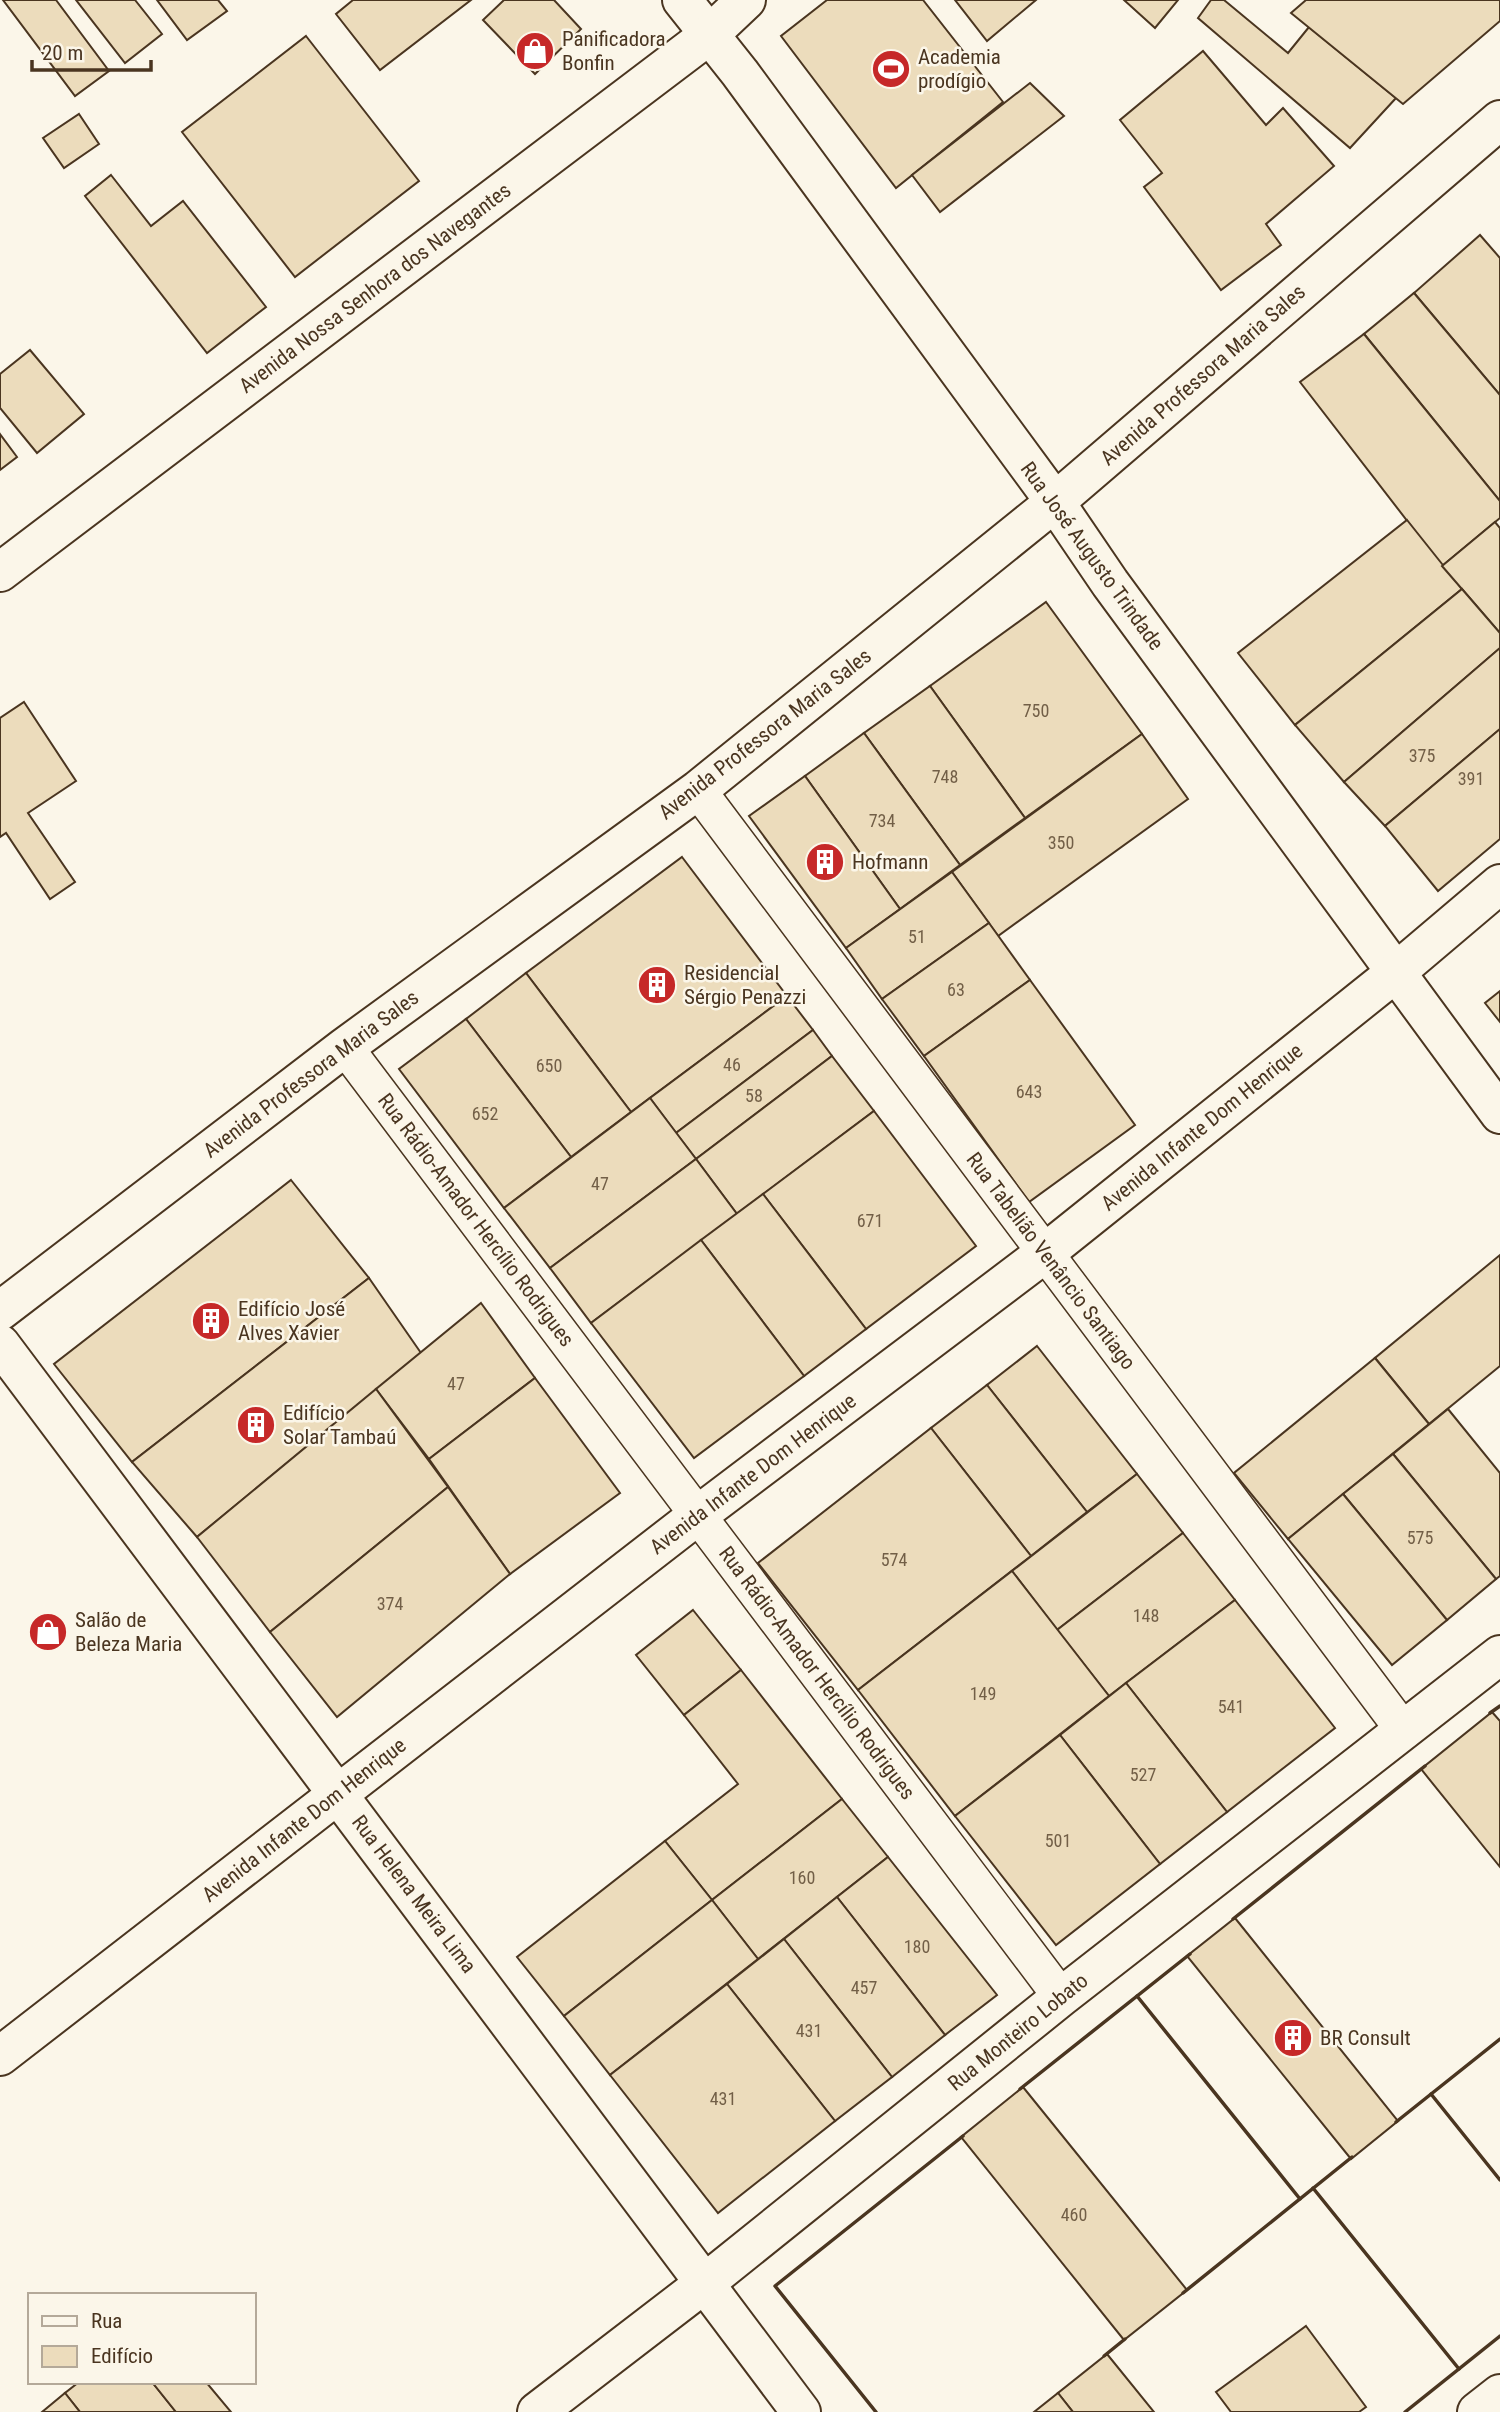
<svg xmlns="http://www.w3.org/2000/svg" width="1500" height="2412" font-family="'Roboto Condensed',sans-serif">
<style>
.building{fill:#ecdcbc;stroke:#4a3520;stroke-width:2}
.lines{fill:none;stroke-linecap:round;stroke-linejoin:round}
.minor-casing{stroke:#4a3520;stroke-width:38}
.tertiary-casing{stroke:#4a3520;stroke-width:42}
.secondary-casing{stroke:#4a3520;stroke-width:42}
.primary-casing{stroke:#4a3520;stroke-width:42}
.minor{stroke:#fbf6e9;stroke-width:35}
.tertiary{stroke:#fbf6e9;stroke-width:38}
.secondary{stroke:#fbf6e9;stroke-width:38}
.primary{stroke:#fbf6e9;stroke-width:38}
.wall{stroke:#4a3520;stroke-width:3.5}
.labels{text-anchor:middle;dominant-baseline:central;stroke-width:5;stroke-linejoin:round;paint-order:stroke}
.number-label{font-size:18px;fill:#725f47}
.poi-label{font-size:21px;fill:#4a3520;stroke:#fbf6e9;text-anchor:start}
.street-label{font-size:21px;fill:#4a3520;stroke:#fbf6e9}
</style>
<rect width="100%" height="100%" fill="#fbf6e9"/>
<g class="building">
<polygon points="3,0 56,0 109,71 75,96"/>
<polygon points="76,0 135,0 162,34 125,63"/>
<polygon points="157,0 218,0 227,11 187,40"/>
<polygon points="353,0 471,0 380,70 336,14"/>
<polygon points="504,0 554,0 581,29 535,74 483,20"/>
<polygon points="827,0 923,0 1003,102 896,188 781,36"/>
<polygon points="955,0 1036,0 987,41"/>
<polygon points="1124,0 1178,0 1155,28"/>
<polygon points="1211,0 1224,0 1288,53 1309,27 1396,98 1350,148 1198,18"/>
<polygon points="1306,0 1500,0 1500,21 1403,104 1291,13"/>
<polygon points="306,36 419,181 295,277 182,132"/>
<polygon points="1203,51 1266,125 1283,108 1334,166 1266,224 1281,245 1221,290 1144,187 1162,173 1120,120"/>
<polygon points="1030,83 1064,116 940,212 912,175"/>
<polygon points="79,114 99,144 64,168 43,138"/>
<polygon points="111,175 151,226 183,201 266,307 207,353 85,196"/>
<polygon points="1480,235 1500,258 1500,395 1414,293"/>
<polygon points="1414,293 1500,395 1500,501 1364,334"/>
<polygon points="1364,334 1500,501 1500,518 1442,566 1300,382"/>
<polygon points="30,350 84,414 37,453 0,408 0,374"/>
<polygon points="0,434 17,457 0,470"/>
<polygon points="1407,520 1462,589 1295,725 1238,653"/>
<polygon points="1495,522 1500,528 1500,633 1442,566"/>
<polygon points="1462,589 1500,633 1500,648 1344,782 1295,725"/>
<polygon points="1046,602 1142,734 1025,818 930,686"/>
<polygon points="1500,648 1500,729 1385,826 1344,782"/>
<polygon points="930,686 1025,818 960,865 864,733"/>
<polygon points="24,702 76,781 28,813 75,882 50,899 6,833 0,837 0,718"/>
<polygon points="1500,729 1500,839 1438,891 1385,826"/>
<polygon points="864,733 960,865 900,909 805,776"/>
<polygon points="1142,734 1188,799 998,936 952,872"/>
<polygon points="805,776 900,909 846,948 749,816"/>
<polygon points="682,857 787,996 631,1112 526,973"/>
<polygon points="952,872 989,923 882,999 846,948"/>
<polygon points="989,923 1030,980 924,1056 882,999"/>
<polygon points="526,973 631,1112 571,1157 466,1019"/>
<polygon points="1030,980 1135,1125 1029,1202 924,1056"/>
<polygon points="1500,991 1500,1022 1485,1003"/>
<polygon points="787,996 813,1030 676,1133 650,1098"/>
<polygon points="466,1019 571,1157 504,1208 399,1069"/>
<polygon points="813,1030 832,1056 696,1159 676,1133"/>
<polygon points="832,1056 874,1111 737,1214 696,1159"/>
<polygon points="650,1098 696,1159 550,1268 504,1208"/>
<polygon points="874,1111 976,1246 866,1329 763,1194"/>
<polygon points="696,1159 737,1214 591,1323 550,1268"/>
<polygon points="291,1180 369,1278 132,1462 54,1364"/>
<polygon points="763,1194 866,1329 804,1376 701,1240"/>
<polygon points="701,1240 804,1376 694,1458 591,1323"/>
<polygon points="1500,1255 1500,1366 1429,1424 1375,1358"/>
<polygon points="369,1278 421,1353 197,1537 132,1462"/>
<polygon points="481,1303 535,1378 429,1459 376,1389"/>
<polygon points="1037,1346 1137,1474 1087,1512 987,1385"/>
<polygon points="1375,1358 1429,1424 1288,1539 1234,1473"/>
<polygon points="535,1378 620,1493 510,1574 429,1459"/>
<polygon points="987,1385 1087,1512 1031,1556 931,1428"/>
<polygon points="376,1389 448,1487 270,1632 197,1537"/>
<polygon points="1448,1409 1500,1473 1500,1576 1496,1579 1393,1454"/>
<polygon points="931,1428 1031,1556 858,1690 758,1563"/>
<polygon points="1393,1454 1496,1579 1447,1620 1343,1494"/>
<polygon points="1137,1474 1183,1533 1057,1630 1012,1571"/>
<polygon points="448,1487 510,1574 337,1717 270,1632"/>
<polygon points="1343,1494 1447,1620 1392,1665 1288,1539"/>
<polygon points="1183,1533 1235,1600 1109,1696 1057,1630"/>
<polygon points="1012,1571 1109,1696 955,1816 858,1690"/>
<polygon points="1235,1600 1335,1728 1227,1812 1126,1683"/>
<polygon points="693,1610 741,1670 684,1715 636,1655"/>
<polygon points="741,1670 842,1799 712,1900 665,1841 738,1784 684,1715"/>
<polygon points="1126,1683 1227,1812 1160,1864 1060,1735"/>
<polygon points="1492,1712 1500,1721 1500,1867 1421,1769"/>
<polygon points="1060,1735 1160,1864 1056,1945 955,1816"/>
<polygon points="842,1799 888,1857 758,1959 712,1900"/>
<polygon points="665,1841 712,1900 564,2016 517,1957"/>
<polygon points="888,1857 997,1995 945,2035 837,1897"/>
<polygon points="837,1897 945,2035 892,2077 784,1939"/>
<polygon points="712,1900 758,1959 610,2075 564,2016"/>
<polygon points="1235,1918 1398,2121 1351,2159 1187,1956"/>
<polygon points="784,1939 892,2077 835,2121 727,1984"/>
<polygon points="727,1984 835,2121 718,2213 610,2075"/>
<polygon points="1023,2087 1187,2290 1124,2340 961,2137"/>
<polygon points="1306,2326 1366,2407 1359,2412 1231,2412 1216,2392"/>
<polygon points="1107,2354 1154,2412 1073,2412 1058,2393"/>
<polygon points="79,2382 152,2382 176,2412 80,2412 65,2393"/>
<polygon points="152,2382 206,2382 231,2412 176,2412"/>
<polygon points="65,2393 80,2412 42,2412"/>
<polygon points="1058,2393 1073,2412 1034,2412"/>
</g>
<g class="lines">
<g class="minor-casing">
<g id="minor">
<polyline points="698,790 1404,1731"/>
<polyline points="345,1047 1061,1997"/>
</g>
</g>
<g class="tertiary-casing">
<g id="tertiary">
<polyline points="0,1344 801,2412"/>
<polyline points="537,2412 705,2283 1061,1997 1500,1655"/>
</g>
</g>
<g class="secondary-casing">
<g id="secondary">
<polyline points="682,0 740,73 1055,502 1110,583 1500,1114"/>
<polyline points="0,2056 698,1515 1045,1253 1395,973 1500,884"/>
<polyline points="1477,2412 1500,2394"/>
</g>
</g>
<g class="primary-casing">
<g id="primary">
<polyline points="0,572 709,35 746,0"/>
<polyline points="0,1311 345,1047 698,790 1055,502 1500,120"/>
</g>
</g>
<use href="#minor" class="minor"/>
<use href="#tertiary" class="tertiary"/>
<use href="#secondary" class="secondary"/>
<use href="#primary" class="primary"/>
<g class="wall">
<polyline points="1490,1713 1500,1706"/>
<polyline points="1233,1919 1425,1766"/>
<polyline points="1137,1996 1300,2199"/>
<polyline points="1020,2089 1190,1954"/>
<polyline points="1431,2094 1500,2180"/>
<polyline points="1396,2122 1500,2039"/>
<polyline points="1313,2188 1459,2369"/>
<polyline points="1183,2293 1352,2157"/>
<polyline points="1104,2356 1125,2339"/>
<polyline points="876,2412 775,2286 963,2136"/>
<polyline points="1405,2412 1500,2336"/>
</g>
</g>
<defs>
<g id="shop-disc" transform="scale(2.0125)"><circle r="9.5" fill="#c62828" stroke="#fbf6e9"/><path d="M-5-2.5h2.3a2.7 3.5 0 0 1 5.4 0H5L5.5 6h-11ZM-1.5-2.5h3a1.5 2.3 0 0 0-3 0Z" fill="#fff"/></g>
<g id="stadium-disc" transform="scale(2.0125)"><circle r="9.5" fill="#c62828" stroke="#fbf6e9"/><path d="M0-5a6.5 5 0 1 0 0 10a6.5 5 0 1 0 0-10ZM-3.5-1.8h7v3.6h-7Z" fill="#fff"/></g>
<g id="building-disc" transform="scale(2.0125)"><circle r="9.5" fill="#c62828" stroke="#fbf6e9"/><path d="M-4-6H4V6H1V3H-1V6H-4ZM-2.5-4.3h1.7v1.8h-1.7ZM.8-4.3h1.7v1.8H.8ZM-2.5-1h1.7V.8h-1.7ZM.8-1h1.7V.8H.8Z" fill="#fff"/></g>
</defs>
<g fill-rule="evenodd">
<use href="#shop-disc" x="535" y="51"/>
<use href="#stadium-disc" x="891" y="69"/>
<use href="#building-disc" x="825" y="862"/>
<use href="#building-disc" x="657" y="985"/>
<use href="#building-disc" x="211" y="1321"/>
<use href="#building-disc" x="256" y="1425"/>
<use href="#shop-disc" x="48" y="1632"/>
<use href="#building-disc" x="1293" y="2038"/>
</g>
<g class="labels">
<g class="number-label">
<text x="1036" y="710">750</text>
<text x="1422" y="755">375</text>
<text x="945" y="776">748</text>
<text x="1471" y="778">391</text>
<text x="882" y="820">734</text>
<text x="1061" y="842">350</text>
<text x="917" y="936">51</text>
<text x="956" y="989">63</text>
<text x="732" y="1064">46</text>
<text x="549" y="1065">650</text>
<text x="1029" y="1091">643</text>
<text x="754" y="1095">58</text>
<text x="485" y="1113">652</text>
<text x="600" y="1183">47</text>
<text x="870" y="1220">671</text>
<text x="456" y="1383">47</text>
<text x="1420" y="1537">575</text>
<text x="894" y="1559">574</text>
<text x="390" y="1603">374</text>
<text x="1146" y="1615">148</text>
<text x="983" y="1693">149</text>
<text x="1231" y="1706">541</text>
<text x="1143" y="1774">527</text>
<text x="1058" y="1840">501</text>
<text x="802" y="1877">160</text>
<text x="917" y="1946">180</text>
<text x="864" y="1987">457</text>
<text x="809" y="2030">431</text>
<text x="723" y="2098">431</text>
<text x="1074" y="2214">460</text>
</g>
<g class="poi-label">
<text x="562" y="39">Panificadora<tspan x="562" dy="24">Bonfin</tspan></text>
<text x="918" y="57">Academia<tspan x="918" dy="24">prodígio</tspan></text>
<text x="852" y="862">Hofmann</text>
<text x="684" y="973">Residencial<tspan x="684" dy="24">Sérgio Penazzi</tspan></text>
<text x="238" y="1309">Edifício José<tspan x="238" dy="24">Alves Xavier</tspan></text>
<text x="283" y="1413">Edifício<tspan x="283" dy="24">Solar Tambaú</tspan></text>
<text x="75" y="1620">Salão de<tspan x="75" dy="24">Beleza Maria</tspan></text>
<text x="1320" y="2038">BR Consult</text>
</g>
<g class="street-label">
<text transform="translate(375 288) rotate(-37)">Avenida Nossa Senhora dos Navegantes</text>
<text transform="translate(1203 375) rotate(-41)">Avenida Professora Maria Sales</text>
<text transform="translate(1092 556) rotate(54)">Rua José Augusto Trindade</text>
<text transform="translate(765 734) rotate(-38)">Avenida Professora Maria Sales</text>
<text transform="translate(311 1074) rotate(-37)">Avenida Professora Maria Sales</text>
<text transform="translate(1202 1127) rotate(-39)">Avenida Infante Dom Henrique</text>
<text transform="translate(476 1220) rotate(53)">Rua Rádio-Amador Hercílio Rodrigues</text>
<text transform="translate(1051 1261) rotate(53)">Rua Tabelião Venâncio Santiago</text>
<text transform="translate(753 1474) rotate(-37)">Avenida Infante Dom Henrique</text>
<text transform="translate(817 1673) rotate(53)">Rua Rádio-Amador Hercílio Rodrigues</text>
<text transform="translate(304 1820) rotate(-38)">Avenida Infante Dom Henrique</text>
<text transform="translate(414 1894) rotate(53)">Rua Helena Meira Lima</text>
<text transform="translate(1018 2032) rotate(-39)">Rua Monteiro Lobato</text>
</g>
</g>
<rect x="28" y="2293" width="228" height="91" fill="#fbf6e9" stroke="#b4a999" stroke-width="2"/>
<rect x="42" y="2316" width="35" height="10" fill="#fbf6e9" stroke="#b4a999" stroke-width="2"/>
<text x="91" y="2328" font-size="21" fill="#4a3520">Rua</text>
<rect x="42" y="2346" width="35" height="21" fill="#ecdcbc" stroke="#b4a999" stroke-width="2"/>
<text x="91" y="2363" font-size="21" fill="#4a3520">Edifício</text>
<path d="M32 60v10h119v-10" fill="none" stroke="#4a3520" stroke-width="3.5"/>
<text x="42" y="60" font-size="21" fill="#4a3520" stroke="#fbf6e9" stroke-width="5" paint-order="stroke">20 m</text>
</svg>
